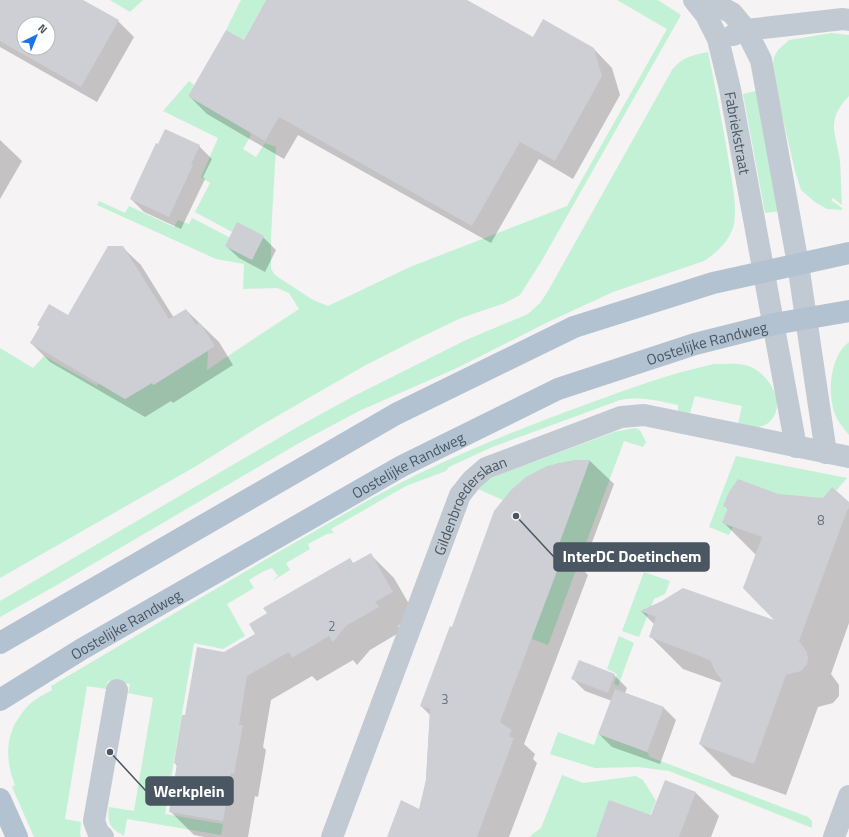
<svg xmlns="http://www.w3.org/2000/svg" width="849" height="837" font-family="'Titillium Web',sans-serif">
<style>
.green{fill:#c3f1d5}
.shadow{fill:#0003;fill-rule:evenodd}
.building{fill:#cdcfd5;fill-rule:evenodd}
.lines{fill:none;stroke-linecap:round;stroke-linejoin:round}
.minor{stroke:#c1cad2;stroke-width:22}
.major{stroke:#b3c2d1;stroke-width:22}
.labels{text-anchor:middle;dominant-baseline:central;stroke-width:3;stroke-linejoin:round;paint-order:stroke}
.number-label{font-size:13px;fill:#6b747e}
.street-label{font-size:15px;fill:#4a5661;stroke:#fff}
.leader{fill:none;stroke:#4a5661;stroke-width:1.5}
.callout-dot{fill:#4a5661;stroke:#fff;stroke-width:1.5}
.callout{fill:#4a5661;stroke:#4a5661;stroke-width:1.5}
.callout-label{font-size:16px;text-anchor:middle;font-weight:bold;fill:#fff}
</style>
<rect width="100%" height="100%" fill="#f5f3f3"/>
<g class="green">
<polygon points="110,0 143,0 130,12"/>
<polygon points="241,0 266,0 244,40 226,30"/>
<polygon points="617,0 658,0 681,15 541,262 520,295 505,303 461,318 413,341 364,366 260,426 198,465 0,578 0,348 33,368 44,356 97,386 98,383 125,399 152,383 154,385 208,351 207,370 299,309 289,293 277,288 243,289 244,264 216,259 97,205 99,201 125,213 129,206 174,227 178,220 189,224 192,218 229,237 252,259 264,236 232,232 195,212 210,183 201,177 218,138 163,111 189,81 194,85 188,96 249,132 251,135 243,149 256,157 265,143 276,147 271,236 271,269 275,275 313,300 328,306 410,267 567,206 667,29"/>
<path d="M832,33L849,35V96C825,121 836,132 840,161C841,176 841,190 842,205L833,198L831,200L842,208V210L827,209L815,202L801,190L795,171L772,71L774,57L778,50L789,40Z"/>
<path d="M708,52C716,91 724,130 730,169C733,187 737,206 734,224C731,239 717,253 704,261L613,292L548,322L457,368L359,411L299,443L57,585L0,617V601L301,425L352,397L466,340L528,314L540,303L548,291L672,70C684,56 691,56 708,52Z"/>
<polygon points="760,90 782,211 765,213 743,94"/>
<path d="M849,342V435C844,428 838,422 835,414C827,393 830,356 849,342Z"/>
<path d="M714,364C724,364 735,363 745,365C765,369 787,400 772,419C769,423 765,426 759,427C753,428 744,425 738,424L742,406L695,396L690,413L678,411V405C658,401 641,396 620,400L490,448L449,467L446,471L406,486L331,529L334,533L327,534L308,544L310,549L286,563L290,570L274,580V579L278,576L272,568L264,571L249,580L254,588L227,604L245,636L223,649L194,643L165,814L223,824L221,835L127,819L124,836C110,828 107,824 109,807L134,811L153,698L128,693L130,684L108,681L106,689L87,686L65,819L81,822L80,834L81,837H34L12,787L15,785C4,757 5,731 27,707C33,700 43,695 52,690L51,686C125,642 200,598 275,554C323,527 369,498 418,474C474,447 532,424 590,403C631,388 672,373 714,364Z"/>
<polygon points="635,428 640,430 646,442 643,447 624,441 548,645 532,639 514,505 478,489 483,484 493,477 614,432"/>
<polygon points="736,456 847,478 818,512 733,527 729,535 709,527"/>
<polygon points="644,572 670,581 665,594 654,599 639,637 622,631"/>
<polygon points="619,636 634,643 618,686 614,684 617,674 607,669"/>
<polygon points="558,732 594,745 598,734 647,752 650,757 808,817 812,821 812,828 669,771 638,767 595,768 550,754"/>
<polygon points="562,775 583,783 636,776 643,780 656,801 650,815 611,801 598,837 529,837 541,828"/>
</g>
<g class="shadow">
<path d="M0,0H81L118,21L134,37L97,102L0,47ZM24,24H48V48H24Z"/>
<polygon points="267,0 466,0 534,38 594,49 612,68 620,95 573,179 539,159 491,243 298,135 284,159 207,114 189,96 244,41"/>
<polygon points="0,140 22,161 0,199"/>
<polygon points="199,146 212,159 203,177 205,179 181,229 144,212 131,199"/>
<polygon points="263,237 276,250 265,272 239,258 226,246"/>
<polygon points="122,247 141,265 174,318 186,310 219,342 233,365 173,403 171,401 145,417 50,362 31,343 40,327 38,325 68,317"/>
<polygon points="574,461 590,461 614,484 582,569 588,575 524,744 535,754 533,759 537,763 509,837 388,837 420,811 426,780 430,715 421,706 452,628 537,472 556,464"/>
<polygon points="778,495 849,503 849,623 831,674 839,685 839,696 833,703 818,707 786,795 732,776 700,744 722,683 683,669 651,637 655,625 641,611 778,622 756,555 724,523 729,510 725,506"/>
<polygon points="370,554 394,578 416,616 398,626 402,631 370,650 357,665 353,660 317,681 312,676 271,700 263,747 266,750 258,797 255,796 248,837 205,837 194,835 170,811 177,766 175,763 186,717 224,653 256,635 350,559 354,564"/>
<polygon points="614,675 627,688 625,693 663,707 676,720 660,764 612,747 599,734 612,701 585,691 573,679"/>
<polygon points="666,781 696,793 719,816 711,837 596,837 652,816"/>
</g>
<g class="building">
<path d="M0,0H83L119,20L81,87L0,41ZM24,24H48V48H24Z"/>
<polygon points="266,0 467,0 533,37 543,19 594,48 602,76 555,161 520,142 472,226 279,117 265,141 188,96 226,30 244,40"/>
<polygon points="165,129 200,145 191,165 193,165 169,217 130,199 156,143 158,144"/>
<polygon points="237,222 264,236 252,260 225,246"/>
<polygon points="108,246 123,246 169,319 186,309 196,325 200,323 215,346 153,385 152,383 125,399 30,343 40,326 37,325 49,304 68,315"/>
<polygon points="574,460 590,460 558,547 565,550 500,722 512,730 509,736 514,738 477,837 387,837 401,800 419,809 426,780 430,709 420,706 450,626 452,627 494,511 511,490 526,477 547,466"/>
<polygon points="738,479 778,494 823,498 832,487 849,502 849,508 847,511 799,641 807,652 808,659 807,664 801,671 786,675 754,764 699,744 722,680 716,673 710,660 649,637 656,617 640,611 662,601 683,588 774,620 743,588 762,537 722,523 728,508 723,506 729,492"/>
<polygon points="371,553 393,592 375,602 379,607 346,626 333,642 329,636 292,658 289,652 247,676 239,725 243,725 234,774 231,773 223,821 169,812 177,764 174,763 182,715 185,715 197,647 224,652 255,634 249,624 267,613 263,608 350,558 353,563"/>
<polygon points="579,660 615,674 608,693 571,679"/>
<polygon points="615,689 664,707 647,752 598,734"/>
<polygon points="665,780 696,792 679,837 596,837 609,800 651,815"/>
</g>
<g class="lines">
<g class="minor">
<path id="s1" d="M694,0L706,15L718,39L730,89L796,447"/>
<polyline points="706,0 732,13 746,30 761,60 798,264 826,453"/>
<polyline points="733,35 746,30 843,19 849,20"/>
<polyline points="103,837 98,832 94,821 117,690"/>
<path id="s2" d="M332,837L460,495L472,480L486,468L621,417L644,415L849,457"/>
<polyline points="834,837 849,796"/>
</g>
<g class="major">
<polyline points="0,643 396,414 574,327 713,283 849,253"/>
<path id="s3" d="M0,700L82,649L402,466L558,389L695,344L774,324L849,311"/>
<polyline points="0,799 17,837"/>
</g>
</g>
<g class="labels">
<g class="number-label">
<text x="821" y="520">8</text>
<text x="332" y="626">2</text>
<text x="445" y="699">3</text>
</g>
<g class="street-label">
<text stroke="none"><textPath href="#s1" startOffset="142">Fabriekstraat</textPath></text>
<text stroke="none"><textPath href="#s3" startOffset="795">Oostelijke Randweg</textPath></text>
<text stroke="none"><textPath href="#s3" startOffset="471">Oostelijke Randweg</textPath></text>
<text stroke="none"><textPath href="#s2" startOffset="363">Gildenbroederslaan</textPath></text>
<text stroke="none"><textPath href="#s3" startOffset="147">Oostelijke Randweg</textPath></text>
</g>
</g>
<path class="leader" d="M516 516L554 557M110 752L146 791"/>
<g class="callout-dot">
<circle cx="516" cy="516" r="4"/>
<circle cx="110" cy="752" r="4"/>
</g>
<g class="callout">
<rect x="554" y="543" width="155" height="28" rx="4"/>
<rect x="146" y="777" width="87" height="28" rx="4"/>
</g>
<g class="callout-label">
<text x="632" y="562">InterDC Doetinchem</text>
<text x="189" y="797">Werkplein</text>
</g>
<g transform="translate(36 36) rotate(43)"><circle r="19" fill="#ffffff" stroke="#b7bbc0"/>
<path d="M0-3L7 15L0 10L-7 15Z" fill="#1a73e8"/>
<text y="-6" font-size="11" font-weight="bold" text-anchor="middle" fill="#4a5661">N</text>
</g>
</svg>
